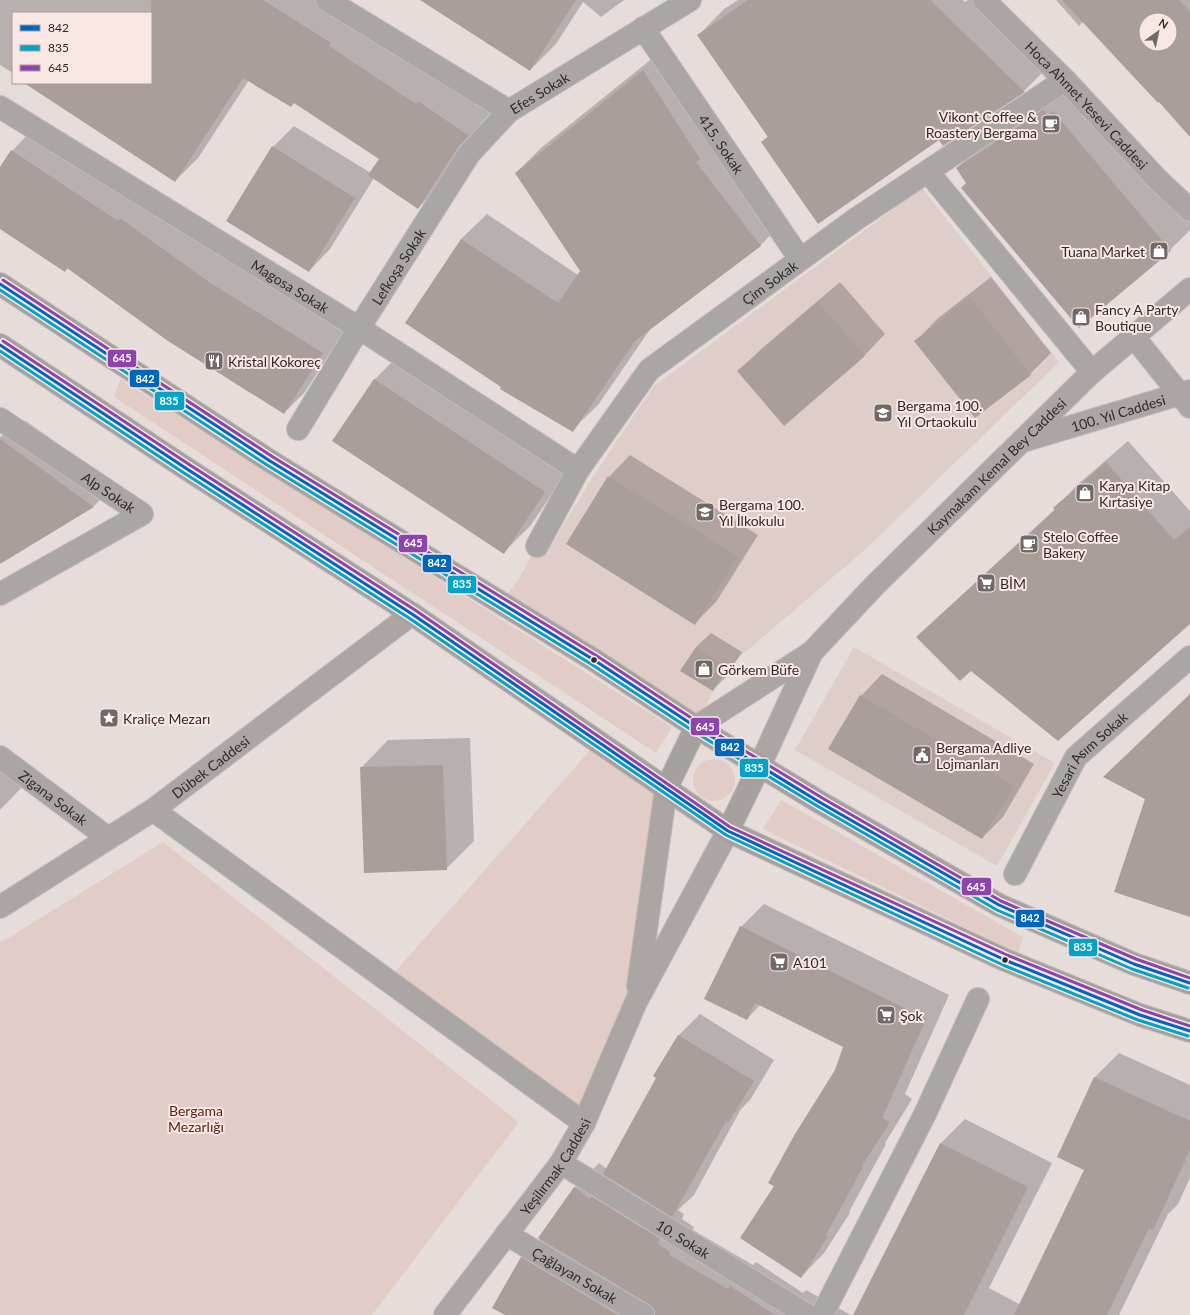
<svg xmlns="http://www.w3.org/2000/svg" width="1190" height="1315" font-family="Lato,sans-serif">
<style>
.built{fill:#decdc8}
.green{fill:#e2ccc7}
.shadow{fill:#0003;fill-rule:evenodd}
.building{fill:#aa9e9b;fill-rule:evenodd}
.lines{fill:none;stroke-linecap:round;stroke-linejoin:round}
.street-casing{stroke:#c1bab8;stroke-width:24}
.secondary-casing{stroke:#c1bab8;stroke-width:24}
.primary-casing{stroke:#c1bab8;stroke-width:24}
.street{stroke:#aaa6a5;stroke-width:22}
.secondary{stroke:#aba6a4;stroke-width:22}
.primary{stroke:#a5a19f;stroke-width:22}
.bus-1-casing{stroke:#f8e7e3;stroke-width:6}
.bus-2-casing{stroke:#f8e7e3;stroke-width:6}
.bus-3-casing{stroke:#f8e7e3;stroke-width:6}
.bus-1{stroke:#0065bd;stroke-width:3}
.bus-2{stroke:#02a3c6;stroke-width:3}
.bus-3{stroke:#8e44ad;stroke-width:3}
.bus-dot{fill:#302a29;stroke:#f8e7e3;stroke-width:1.5}
.labels{text-anchor:middle;dominant-baseline:central;stroke-width:4;stroke-linejoin:round;paint-order:stroke}
.street-label{font-size:14px;fill:#302a29;stroke:#f8e7e3}
.poi-label{font-size:14px;fill:#302a29;stroke:#f8e7e3;text-anchor:start}
.park-label{font-size:14px;fill:#5f2415;stroke:#f8e7e3}
.line-badge{stroke:#f8e7e3;stroke-width:1.5}
.badge-label{font-size:11px;text-anchor:middle;font-weight:bold;fill:#fff}
</style>
<rect width="100%" height="100%" fill="#e6dddb"/>
<g class="built">
<polygon points="922,188 1059,362 867,548 728,667 547,552 594,475 654,386"/>
<polygon points="854,647 1055,763 997,866 795,750"/>
</g>
<g class="green">
<polygon points="120,379 672,727 656,753 114,397"/>
<polygon points="537,546 728,667 713,691 696,727 502,602 517,582"/>
<polygon points="598,741 666,789 636,1002 584,1123 388,980"/>
<circle cx="714" cy="780" r="21"/>
<polygon points="781,800 1023,937 1018,953 763,829"/>
<polygon points="163,842 519,1122 372,1315 0,1315 0,943"/>
</g>
<g class="shadow">
<polygon points="0,0 322,0 351,23 439,82 442,79 491,113 481,123 441,185 418,208 374,178 330,249 309,271 273,147 294,126 371,173 381,159 295,102 249,80 198,158 175,181 28,83 151,83 151,13 13,13 13,73 0,65"/>
<polygon points="421,0 624,0 601,17 583,2 556,44 530,70"/>
<polygon points="738,0 963,0 965,2 968,0 983,0 1050,65 1024,91 939,139 762,142 769,135 698,36 724,9"/>
<path d="M1056,0H1190V136L1159,101L1083,22L1079,26ZM1146,20H1170V44H1146Z"/>
<polygon points="669,45 725,133 785,220 760,246 651,328 598,405 572,430 503,386 461,239 487,214 578,275 581,271 516,173 541,148"/>
<polygon points="1071,83 1190,213 1190,230 1170,250 967,183 957,168 985,140"/>
<polygon points="33,129 231,261 343,332 305,392 284,413 68,268 65,271 0,228 0,169 12,151"/>
<polygon points="991,277 1051,353 1030,374 916,341 937,319"/>
<polygon points="840,282 885,334 864,356 738,372 760,350"/>
<polygon points="402,352 572,464 531,525 503,553 374,380"/>
<polygon points="26,421 115,485 94,506 0,563 0,437"/>
<polygon points="1128,441 1190,511 1190,623 971,670 917,637 1055,509 1076,486"/>
<polygon points="630,455 758,535 716,602 695,623 567,544 609,477"/>
<polygon points="711,633 742,652 727,676 713,690 696,647"/>
<polygon points="882,674 1034,764 1003,817 982,838 861,696"/>
<polygon points="470,738 474,841 446,869 361,768 388,740"/>
<polygon points="0,763 24,785 0,810"/>
<polygon points="764,904 949,995 905,1094 912,1099 885,1143 886,1144 849,1212 850,1213 824,1253 801,1277 775,1186 835,1071 845,1046 760,1005 747,1019 741,927"/>
<polygon points="700,1014 774,1060 750,1100 741,1109 694,1195 678,1210 684,1214 682,1219 694,1227 693,1230 753,1265 756,1262 803,1293 806,1290 851,1315 507,1315 521,1258 540,1239 574,1188 599,1163 607,1169 657,1078 654,1076 679,1035"/>
<polygon points="1119,1053 1190,1085 1190,1178 1178,1204 1168,1214 1119,1315 854,1315 941,1143 965,1119 1052,1163 989,1288 1021,1305 1085,1169 1094,1078"/>
</g>
<g class="building">
<polygon points="151,0 263,0 331,43 329,46 416,104 418,101 469,136 458,147 418,209 368,175 379,159 294,103 291,107 243,78 175,182 24,83 151,83"/>
<polygon points="420,0 576,0 530,71"/>
<polygon points="748,0 930,0 1025,92 943,146 939,140 818,224 761,142 768,137 697,35"/>
<path d="M1062,0H1179L1190,12V137L1159,102L1158,103ZM1146,20H1170V44H1146Z"/>
<polygon points="643,70 700,159 696,162 761,246 635,341 573,432 500,389 501,387 405,323 461,239 558,303 580,271 515,173"/>
<polygon points="1043,110 1048,115 1053,111 1171,251 1079,328 961,188 966,183 956,168"/>
<polygon points="272,146 355,198 309,272 226,221"/>
<polygon points="11,150 118,221 120,218 209,282 323,353 284,414 168,341 67,268 65,272 0,229 0,167"/>
<polygon points="970,297 1031,375 975,418 914,341"/>
<polygon points="818,302 865,356 784,426 737,371"/>
<polygon points="374,379 545,492 504,554 332,441"/>
<polygon points="0,439 94,507 0,564"/>
<polygon points="1106,462 1174,540 1190,527 1190,624 1058,741 971,671 960,681 916,637 1055,510 1053,508"/>
<polygon points="608,476 738,556 695,625 566,544"/>
<polygon points="696,647 728,667 713,691 680,671"/>
<polygon points="1190,694 1190,917 1114,892 1145,799 1103,777"/>
<polygon points="860,695 1014,786 982,839 828,749"/>
<polygon points="443,765 447,870 364,873 360,767"/>
<polygon points="740,926 926,1019 882,1118 890,1122 862,1166 863,1167 826,1235 828,1236 801,1278 740,1238 774,1186 768,1183 795,1134 835,1070 843,1047 755,1003 747,1020 704,999"/>
<polygon points="678,1035 754,1081 728,1123 726,1121 672,1217 603,1174 656,1078 653,1076"/>
<polygon points="1094,1077 1190,1121 1190,1150 1153,1230 1149,1228 1107,1315 1014,1315 1084,1170 1057,1157"/>
<polygon points="940,1143 1028,1187 964,1315 853,1315"/>
<polygon points="574,1187 590,1199 591,1196 660,1239 658,1244 670,1252 669,1255 728,1289 730,1286 775,1315 655,1315 654,1309 649,1304 538,1238"/>
<polygon points="521,1257 618,1315 505,1315 492,1308"/>
</g>
<g class="lines">
<g class="street-casing">
<g id="street">
<polyline points="327,0 509,111"/>
<path id="s1" d="M643,28L800,259"/>
<path id="s2" d="M0,107L359,328L578,470"/>
<polyline points="929,173 1092,372"/>
<polyline points="1134,337 1190,407"/>
<path id="s3" d="M0,419L142,514L0,594"/>
<path id="s4" d="M298,429L359,328L469,154L509,111L690,0"/>
<path id="s5" d="M537,546L578,470L649,370L856,219L1065,80"/>
<path id="s6" d="M0,757L108,838"/>
<polyline points="153,810 584,1123"/>
<path id="s7" d="M1015,874L1076,757L1190,657"/>
<path id="s8" d="M561,1163L807,1315"/>
<path id="s9" d="M506,1234L643,1315"/>
<polyline points="822,1315 925,1114 978,999"/>
</g>
</g>
<g class="secondary-casing">
<g id="secondary">
<path id="s10" d="M984,0L1065,80L1157,179L1190,210"/>
<path id="s11" d="M1026,440L1190,391"/>
<path id="s12" d="M696,727L812,652L875,585L1092,372L1190,289"/>
<polyline points="760,765 812,652"/>
<path id="s13" d="M0,907L153,810L412,614"/>
<polyline points="638,986 666,789"/>
<path id="s14" d="M445,1315L561,1163L584,1123L636,1002L728,831"/>
</g>
</g>
<g class="primary-casing">
<g id="primary">
<polyline points="0,284 270,461 594,660 696,727 821,803 999,905 1134,964 1190,983"/>
<polyline points="0,345 187,469 412,614 728,831 1005,960 1140,1015 1190,1031"/>
<polyline points="666,789 696,727"/>
<polyline points="728,831 760,765"/>
</g>
</g>
<use href="#street" class="street"/>
<use href="#secondary" class="secondary"/>
<use href="#primary" class="primary"/>
<g class="bus-1-casing">
<g id="bus-1">
<polyline points="0,284 270,461 594,660 696,727 821,803 999,905 1134,964 1190,983"/>
<polyline points="0,345 187,469 412,614 728,831 1005,960 1140,1015 1190,1031"/>
</g>
</g>
<g class="bus-2-casing">
<g id="bus-2">
<polyline points="0,290 267,465 591,664 693,731 819,807 997,910 1132,969 1188,988"/>
<polyline points="0,351 184,473 409,618 726,835 1003,965 1138,1020 1188,1036"/>
</g>
</g>
<g class="bus-3-casing">
<g id="bus-3">
<polyline points="3,280 273,457 597,656 699,723 824,799 1001,901 1136,959 1190,978"/>
<polyline points="3,341 190,465 415,610 730,827 1007,955 1142,1010 1190,1026"/>
</g>
</g>
<use href="#bus-1" class="bus-1"/>
<use href="#bus-2" class="bus-2"/>
<use href="#bus-3" class="bus-3"/>
</g>
<defs>
<g id="cafe-square" transform="scale(1)"><rect x="-9" y="-9" width="18" height="18" rx="4" fill="#706967" stroke="#f8e7e3"/><path d="M-5.5-4.5H6V0H3Q3 3.5 0 3.5H-2.5Q-5.5 3.5-5.5 0ZM3-3.2v2h1.7v-2ZM-6 4.5H4V6H-6Z" fill="#fff"/></g>
<g id="shop-square" transform="scale(1)"><rect x="-9" y="-9" width="18" height="18" rx="4" fill="#706967" stroke="#f8e7e3"/><path d="M-5-2.5h2.3a2.7 3.5 0 0 1 5.4 0H5L5.5 6h-11ZM-1.5-2.5h3a1.5 2.3 0 0 0-3 0Z" fill="#fff"/></g>
<g id="restaurant-square" transform="scale(1)"><rect x="-9" y="-9" width="18" height="18" rx="4" fill="#706967" stroke="#f8e7e3"/><path d="M-5-6h1v4h1v-4h1v4h1v-4h1v5L-1.5 .5V6h-2V.5L-5-1ZM5-6V6H3V1.5H1.5Q1.5-4 5-6Z" fill="#fff"/></g>
<g id="school-square" transform="scale(1)"><rect x="-9" y="-9" width="18" height="18" rx="4" fill="#706967" stroke="#f8e7e3"/><path d="M0-5L7-2L0 1L-7-2ZM-4 1L0 2.5L4 1V4Q0 6-4 4Z" fill="#fff"/></g>
<g id="supermarket-square" transform="scale(1)"><rect x="-9" y="-9" width="18" height="18" rx="4" fill="#706967" stroke="#f8e7e3"/><path d="M-6-5.5h2.5l.6 2H6L4.5 2H-2.5L-4.4-4H-6ZM-1.5 3.2a1.3 1.3 0 1 0 .1 0ZM3 3.2a1.3 1.3 0 1 0 .1 0Z" fill="#fff"/></g>
<g id="sight-square" transform="scale(1)"><rect x="-9" y="-9" width="18" height="18" rx="4" fill="#706967" stroke="#f8e7e3"/><path d="M0-6L1.8-2.2L6-1.7L2.9 1.2L3.7 5.4L0 3.3L-3.7 5.4L-2.9 1.2L-6-1.7L-1.8-2.2Z" fill="#fff"/></g>
<g id="civic-square" transform="scale(1)"><rect x="-9" y="-9" width="18" height="18" rx="4" fill="#706967" stroke="#f8e7e3"/><path d="M-.6-6.5H3V-4.5H.6V-3L4-1V1h2V6H-6V1h2V-1L-.6-3ZM-1.2 2.5V6h2.4V2.5Z" fill="#fff"/></g>
</defs>
<g fill-rule="evenodd">
<use href="#cafe-square" x="1051" y="124"/>
<use href="#shop-square" x="1159" y="251"/>
<use href="#shop-square" x="1081" y="317"/>
<use href="#restaurant-square" x="214" y="361"/>
<use href="#school-square" x="883" y="413"/>
<use href="#shop-square" x="1085" y="493"/>
<use href="#school-square" x="705" y="512"/>
<use href="#cafe-square" x="1029" y="544"/>
<use href="#supermarket-square" x="986" y="583"/>
<use href="#shop-square" x="704" y="669"/>
<use href="#sight-square" x="109" y="718"/>
<use href="#civic-square" x="922" y="755"/>
<use href="#supermarket-square" x="779" y="962"/>
<use href="#supermarket-square" x="886" y="1015"/>
</g>
<g class="bus-dot">
<circle cx="594" cy="660" r="3.5"/>
<circle cx="1005" cy="960" r="3.5"/>
</g>
<g class="labels">
<g class="street-label">
<text stroke="none"><textPath href="#s4" startOffset="418">Efes Sokak</textPath></text>
<text stroke="none"><textPath href="#s10" startOffset="147">Hoca Ahmet Yesevi Caddesi</textPath></text>
<text stroke="none"><textPath href="#s1" startOffset="140">415. Sokak</textPath></text>
<text stroke="none"><textPath href="#s4" startOffset="191">Lefkoşa Sokak</textPath></text>
<text stroke="none"><textPath href="#s5" startOffset="358">Çim Sokak</textPath></text>
<text stroke="none"><textPath href="#s2" startOffset="341">Magosa Sokak</textPath></text>
<text stroke="none"><textPath href="#s11" startOffset="96">100. Yıl Caddesi</textPath></text>
<text stroke="none"><textPath href="#s12" startOffset="400">Kaymakam Kemal Bey Caddesi</textPath></text>
<text stroke="none"><textPath href="#s3" startOffset="131">Alp Sokak</textPath></text>
<text stroke="none"><textPath href="#s7" startOffset="142">Yesari Asım Sokak</textPath></text>
<text stroke="none"><textPath href="#s13" startOffset="253">Dübek Caddesi</textPath></text>
<text stroke="none"><textPath href="#s6" startOffset="67">Zigana Sokak</textPath></text>
<text stroke="none"><textPath href="#s14" startOffset="185">Yeşilırmak Caddesi</textPath></text>
<text stroke="none"><textPath href="#s8" startOffset="144">10. Sokak</textPath></text>
<text stroke="none"><textPath href="#s9" startOffset="80">Çağlayan Sokak</textPath></text>
</g>
<g class="poi-label">
<text x="1037" y="116" text-anchor="end">Vikont Coffee &amp;<tspan x="1037" dy="16">Roastery Bergama</tspan></text>
<text x="1145" y="251" text-anchor="end">Tuana Market</text>
<text x="1095" y="309">Fancy A Party<tspan x="1095" dy="16">Boutique</tspan></text>
<text x="228" y="361">Kristal Kokoreç</text>
<text x="897" y="405">Bergama 100.<tspan x="897" dy="16">Yıl Ortaokulu</tspan></text>
<text x="1099" y="485">Karya Kitap<tspan x="1099" dy="16">Kırtasiye</tspan></text>
<text x="719" y="504">Bergama 100.<tspan x="719" dy="16">Yıl İlkokulu</tspan></text>
<text x="1043" y="536">Stelo Coffee<tspan x="1043" dy="16">Bakery</tspan></text>
<text x="1000" y="583">BİM</text>
<text x="718" y="669">Görkem Büfe</text>
<text x="123" y="718">Kraliçe Mezarı</text>
<text x="936" y="747">Bergama Adliye<tspan x="936" dy="16">Lojmanları</tspan></text>
<text x="793" y="962">A101</text>
<text x="900" y="1015">Şok</text>
</g>
<g class="park-label">
<text x="196" y="1110">Bergama<tspan x="196" dy="16">Mezarlığı</tspan></text>
</g>
</g>
<g class="line-badge">
<rect x="107" y="349" width="30" height="19" rx="4" fill="#8e44ad"/>
<rect x="129" y="369" width="31" height="19" rx="4" fill="#0065bd"/>
<rect x="154" y="391" width="31" height="20" rx="4" fill="#02a3c6"/>
<rect x="398" y="534" width="30" height="19" rx="4" fill="#8e44ad"/>
<rect x="422" y="554" width="30" height="19" rx="4" fill="#0065bd"/>
<rect x="447" y="575" width="30" height="19" rx="4" fill="#02a3c6"/>
<rect x="690" y="717" width="30" height="19" rx="4" fill="#8e44ad"/>
<rect x="714" y="738" width="31" height="19" rx="4" fill="#0065bd"/>
<rect x="739" y="758" width="30" height="20" rx="4" fill="#02a3c6"/>
<rect x="961" y="877" width="31" height="19" rx="4" fill="#8e44ad"/>
<rect x="1015" y="909" width="30" height="19" rx="4" fill="#0065bd"/>
<rect x="1068" y="938" width="30" height="19" rx="4" fill="#02a3c6"/>
</g>
<g class="badge-label">
<text x="122" y="362">645</text>
<text x="145" y="383">842</text>
<text x="169" y="405">835</text>
<text x="413" y="547">645</text>
<text x="437" y="567">842</text>
<text x="462" y="588">835</text>
<text x="705" y="731">645</text>
<text x="730" y="751">842</text>
<text x="754" y="772">835</text>
<text x="976" y="891">645</text>
<text x="1030" y="922">842</text>
<text x="1083" y="951">835</text>
</g>
<rect x="12" y="12" width="140" height="72" fill="#f8e7e3" stroke="#a89b99"/>
<rect x="20" y="25" width="20" height="6" fill="#0065bd" stroke="#a89b99"/>
<text x="48" y="32" font-size="12" fill="#302a29">842</text>
<rect x="20" y="45" width="20" height="6" fill="#02a3c6" stroke="#a89b99"/>
<text x="48" y="52" font-size="12" fill="#302a29">835</text>
<rect x="20" y="65" width="20" height="6" fill="#8e44ad" stroke="#a89b99"/>
<text x="48" y="72" font-size="12" fill="#302a29">645</text>
<g transform="translate(1158 32) rotate(33)"><circle r="19" fill="#f8e7e3" stroke="#a89b99"/>
<path d="M0-3L7 15L0 10L-7 15Z" fill="#706967"/>
<text y="-6" font-size="11" font-weight="bold" text-anchor="middle" fill="#302a29">N</text>
</g>
</svg>
